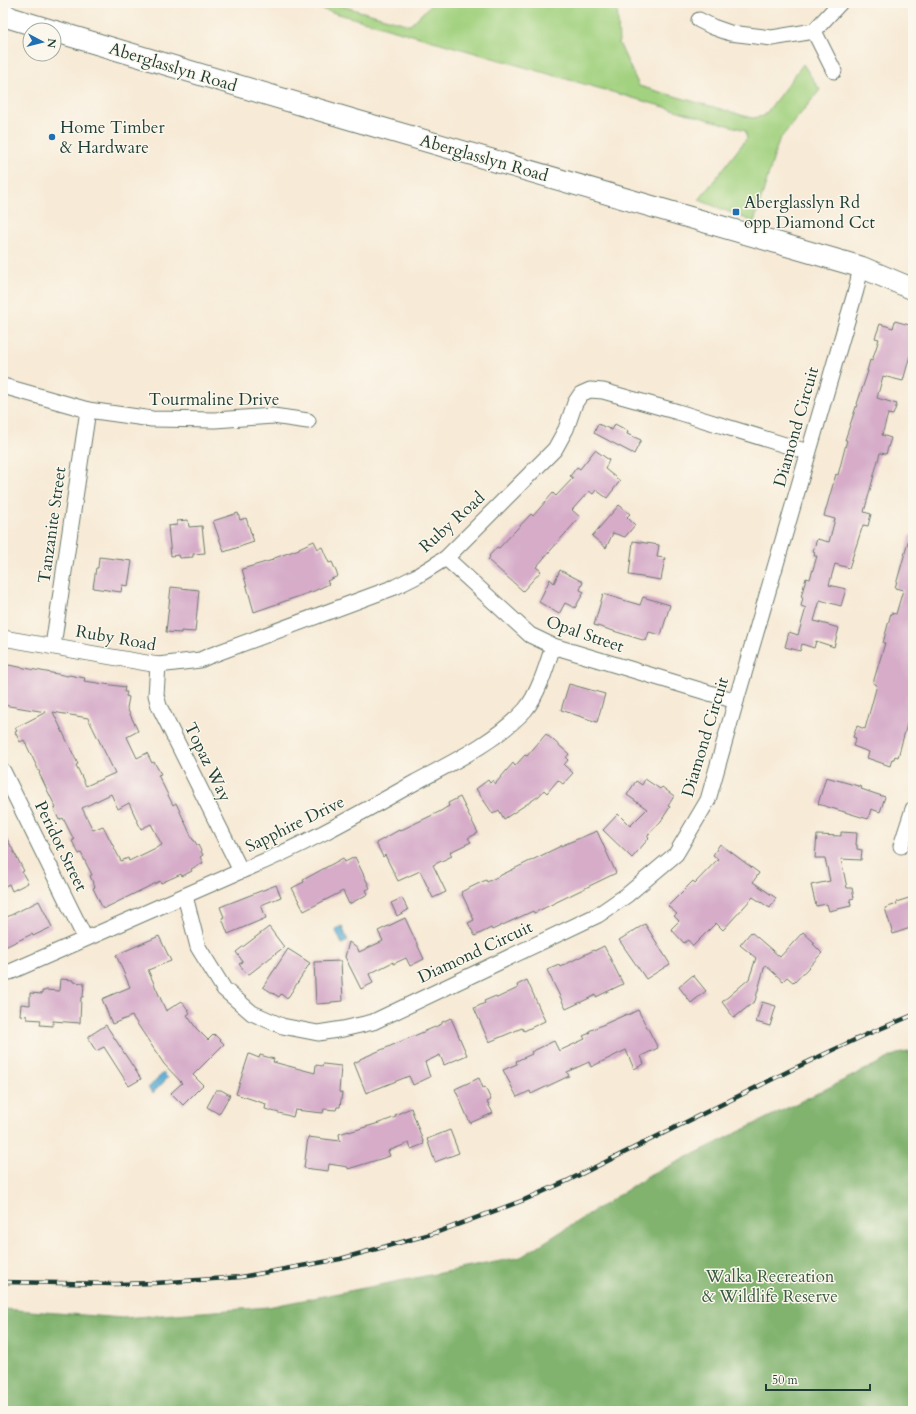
<svg xmlns="http://www.w3.org/2000/svg" width="916" height="1414" font-family="Cardo,serif">
<style>
.green{fill:#a2d17f;stroke:#60875a}
.forest{fill:#81b36e;stroke:#507851}
.water{fill:#55a9d1;stroke:#3a7382}
.building{fill:#d6acc9;fill-rule:evenodd}
.lines{fill:none;stroke-linecap:round;stroke-linejoin:round}
.minor-casing{stroke:#6b7a6d;stroke-width:17}
.secondary-casing{stroke:#6b7a6d;stroke-width:23}
.minor{stroke:#fff;stroke-width:15}
.secondary{stroke:#fff;stroke-width:21}
.rail-casing{stroke:#1f3d34;stroke-width:4.5}
.rail{stroke:#fbf7ec;stroke-width:3;stroke-dasharray:9;stroke-linecap:butt}
.poi-dot{fill:#1f6fb2;stroke:#fbf7ec;stroke-width:1.5}
.labels{text-anchor:middle;dominant-baseline:central;stroke-width:3;stroke-linejoin:round;paint-order:stroke}
.street-label{font-size:17px;fill:#1f3d34;stroke:#fbf7ec}
.poi-label{font-size:17px;fill:#1f3d34;stroke:#fbf7ec;text-anchor:start}
.park-label{font-size:17px;fill:#395b43;stroke:#fbf7ec}
</style>
<rect width="100%" height="100%" fill="#fbf7ec"/>
<filter id="ink" filterUnits="userSpaceOnUse"><feTurbulence type="fractalNoise" baseFrequency=".025" numOctaves="2"/><feDisplacementMap in="SourceGraphic" scale="8" xChannelSelector="R" yChannelSelector="G"/><feConvolveMatrix kernelMatrix="1 2 1 2 8 2 1 2 1" color-interpolation-filters="sRGB"/></filter>
<filter id="wash" filterUnits="userSpaceOnUse"><feTurbulence type="fractalNoise" baseFrequency=".012" numOctaves="4" result="noise"/><feDisplacementMap in="SourceGraphic" scale="16" xChannelSelector="R" yChannelSelector="G"/><feGaussianBlur stdDeviation="0.9" result="paint"/><feColorMatrix in="noise" values="0 0 0 0 0 0 0 0 0 0 0 0 0 0 0 0 0 1.4 0 .05"/><feComposite in="paint" operator="in"/></filter>
<g filter="url(#wash)">
<rect width="100%" height="100%" fill="#f7ead6"/>
<polygon class="green" points="300,3 337,3 338,5 410,25 433,3 617,3 619,43 639,86 752,118 764,116 803,64 820,90 779,140 754,222 699,200 747,138 745,130"/>
<polygon class="forest" points="913,1051 913,1411 3,1411 3,1309 123,1318 268,1307 521,1257 649,1176 897,1054"/>
<g class="water">
<polygon points="342,926 348,941 342,944 335,929"/>
<polygon points="163,1073 168,1078 153,1093 148,1088"/>
</g>
<g id="blocks">
<g class="building">
<polygon points="895,321 913,326 913,344 903,381 883,376 877,398 897,404 893,415 888,414 882,435 891,438 886,454 880,453 864,512 871,514 868,526 863,525 849,568 835,564 829,585 846,589 841,606 820,600 814,621 839,628 834,647 816,641 814,648 802,644 800,651 785,647 789,632 798,635 806,608 801,606 803,597 801,597 806,578 810,579 817,556 814,556 815,552 813,551 817,539 829,542 835,519 824,516 836,474 838,475 847,440 845,440 868,371 867,371 870,360 872,361 879,339 875,338 880,324 893,328"/>
<polygon points="598,424 612,430 615,424 628,431 627,434 641,440 634,454 594,433"/>
<polygon points="595,450 609,460 605,469 620,481 607,498 596,490 593,494 589,491 572,510 580,517 536,567 541,571 523,591 488,560 490,557 489,556 497,547 499,548 531,514 533,516 553,493 556,496 573,478 570,476 577,467 580,469"/>
<polygon points="619,505 630,514 627,517 635,525 625,537 613,533 606,548 592,536"/>
<polygon points="238,513 240,520 246,518 254,542 224,552 213,521"/>
<polygon points="188,520 189,527 202,526 205,553 193,554 193,557 180,558 179,555 171,556 168,526 177,525 177,521"/>
<polygon points="910,535 913,535 913,707 910,718 909,717 898,757 895,756 894,759 892,759 890,766 867,758 869,752 853,746 856,738 853,737 857,726 865,729 877,685 873,683 885,643 883,643 891,613 896,614 903,590 895,588"/>
<polygon points="314,541 318,549 322,547 329,563 332,562 338,576 327,581 329,584 314,591 254,612 242,569 273,560 272,559 299,549 299,548"/>
<polygon points="633,541 659,545 657,557 665,558 661,580 629,575"/>
<polygon points="99,557 132,561 128,586 122,585 121,592 93,588 96,568 98,568"/>
<polygon points="560,570 583,582 580,590 584,592 575,608 565,603 559,614 539,602 550,579 554,583"/>
<polygon points="171,587 199,590 195,632 181,631 181,633 166,632"/>
<polygon points="603,594 640,605 643,597 670,605 661,635 649,632 646,641 594,625"/>
<path d="M3,664L68,676L69,675L85,678L84,681L125,687L124,692H127L126,696L129,697L127,708L138,731L127,737L137,758L147,753L152,763L154,762L161,774L158,775L173,805L176,803L193,840H194L197,845H198L203,855L200,857L203,863L191,869L192,871L182,876L181,874L161,883L160,881L103,909L93,888L95,887L90,876L92,875L81,853L79,854L72,841L74,840L63,818L59,820L54,809L56,808L39,773H40L24,740L20,742L15,732L17,731L15,728L46,712L3,705ZM53,712L88,718L115,773L86,786L76,765L78,764ZM111,794L118,809L129,803L141,829L151,824L162,845L129,861L128,858L121,861L103,826L93,830L82,808Z"/>
<polygon points="569,684 605,694 597,722 561,710"/>
<polygon points="546,734 569,754 566,758 568,760 564,765 573,773 563,784 558,780 547,793 544,790 539,796 504,819 499,810 493,814 476,789 488,780 490,783 493,780 495,784 513,763 515,766 525,755 527,756"/>
<polygon points="826,777 862,787 861,789 885,797 880,812 871,809 868,819 818,804"/>
<polygon points="645,779 660,789 662,787 674,796 668,806 670,807 661,821 647,836 649,838 632,858 603,830 618,814 630,826 647,809 627,795 636,781 642,785"/>
<polygon points="460,797 478,833 468,838 471,842 450,852 452,856 433,865 446,892 433,898 420,871 398,881 385,855 383,857 376,843 399,830 399,831 439,812 449,806 448,803"/>
<polygon points="3,831 24,871 22,872 28,883 12,891 9,884 3,887"/>
<polygon points="597,831 616,873 534,913 533,911 492,930 491,928 475,936 468,923 474,920 461,892 486,880 487,882 563,845"/>
<polygon points="841,832 857,833 856,845 857,845 857,849 862,850 861,860 841,859 847,888 852,888 854,898 850,899 851,906 829,911 827,904 816,906 811,885 830,881 825,858 815,858 817,835 841,836"/>
<polygon points="720,844 759,873 753,882 776,898 770,908 753,897 723,930 716,923 693,946 688,940 684,943 671,929 679,921 674,916 677,914 668,906 693,881 695,883 718,859 713,855"/>
<polygon points="355,857 370,888 366,890 368,894 349,904 343,891 304,911 292,888 304,882 303,880 343,858 345,862"/>
<polygon points="276,885 281,897 261,905 266,918 228,934 222,918 224,917 220,907"/>
<polygon points="402,898 408,910 397,916 391,903"/>
<polygon points="909,898 910,900 913,899 913,927 893,934 885,908 897,904 896,902"/>
<polygon points="39,901 52,927 33,936 32,934 3,948 3,919"/>
<polygon points="405,918 424,959 410,966 406,958 393,964 393,962 369,974 373,983 361,989 345,957 349,942 358,949 359,952 383,941 378,931"/>
<polygon points="645,924 670,964 646,979 619,940"/>
<polygon points="269,927 284,947 248,975 239,964 243,962 236,952"/>
<polygon points="751,932 780,957 803,932 815,943 813,944 822,953 794,983 787,977 783,981 765,965 755,1001 734,1018 722,1002 749,979 756,958 740,945"/>
<polygon points="159,936 171,961 148,970 166,1011 182,1001 190,1013 187,1015 196,1028 208,1040 214,1034 224,1044 193,1075 203,1085 183,1105 171,1093 182,1083 164,1064 132,1016 112,1024 102,999 130,987 116,955"/>
<polygon points="604,946 623,984 596,997 596,995 566,1009 547,970 559,965 560,967 594,950 594,951"/>
<polygon points="288,949 310,963 287,999 281,994 279,997 263,987"/>
<polygon points="341,961 343,1001 331,1002 331,1003 316,1004 314,962"/>
<polygon points="693,975 706,991 691,1003 679,987"/>
<polygon points="60,979 73,980 73,982 84,983 83,997 81,997 80,1023 53,1021 53,1026 40,1025 41,1020 27,1019 27,1016 20,1015 21,1004 30,1005 30,993 42,994 42,991 45,991 46,990 59,991"/>
<polygon points="527,980 545,1021 524,1031 522,1028 489,1042 474,1008 485,1003 484,1001 496,996 497,998 518,988 517,985"/>
<polygon points="762,1002 776,1006 770,1026 756,1022"/>
<polygon points="638,1010 658,1048 641,1056 644,1064 634,1069 626,1050 591,1067 589,1062 567,1072 569,1076 531,1094 530,1091 517,1097 503,1070 517,1064 516,1061 532,1054 531,1052 554,1041 559,1051 585,1039 583,1036 590,1033 589,1031 627,1014 628,1015"/>
<polygon points="451,1018 467,1055 444,1065 440,1055 425,1062 430,1077 413,1085 409,1076 366,1093 354,1063 360,1060 360,1059 442,1024 442,1022"/>
<polygon points="106,1025 141,1079 129,1086 104,1047 96,1051 89,1040 89,1036"/>
<polygon points="249,1054 259,1058 260,1055 274,1059 273,1062 315,1073 316,1065 322,1066 323,1064 341,1066 339,1092 342,1093 340,1107 337,1107 336,1110 324,1109 323,1113 295,1110 293,1117 265,1109 266,1104 236,1094"/>
<polygon points="479,1078 483,1088 485,1087 491,1100 487,1102 493,1113 470,1123 455,1089"/>
<polygon points="216,1090 221,1090 230,1095 219,1114 207,1107"/>
<polygon points="411,1108 424,1144 411,1149 409,1143 388,1151 390,1156 348,1169 348,1167 329,1164 328,1171 304,1168 308,1137 340,1141 339,1134 349,1131 349,1132 379,1123 396,1117 395,1115"/>
<polygon points="450,1130 459,1153 435,1162 427,1139"/>
</g>
</g>
</g>
<g filter="url(#ink)">
<use href="#blocks" fill-opacity="0" stroke="#6b7a6d" stroke-width="1"/>
<g class="lines">
<g class="minor-casing">
<g id="minor">
<polyline points="699,20 713,27 730,33 772,38 814,31 840,3"/>
<polyline points="814,31 834,71"/>
<polyline points="3,386 88,410 152,419 215,420 273,416 308,421"/>
<polyline points="446,558 530,635 553,646 736,701"/>
<polyline points="3,638 158,665 200,660 209,656 395,587 417,576 446,558 555,449 566,429 575,403 581,394 590,390 603,391 678,412 808,452"/>
<polyline points="53,646 88,410"/>
<polyline points="158,665 156,695 159,706 241,871"/>
<polyline points="3,771 85,938"/>
<polyline points="901,846 913,809"/>
<polyline points="185,896 198,947 224,989 252,1013 282,1026 318,1033 343,1029 373,1022 598,915 627,895 676,854 708,800 736,701 856,290 861,267"/>
<path d="M3,972H10L241,871C301,847 357,815 414,783C453,762 494,743 525,710C538,695 547,665 553,646"/>
</g>
</g>
<g class="secondary-casing">
<g id="secondary">
<polyline points="3,13 11,18 50,30"/>
<polyline points="54,31 350,119 861,267 913,289"/>
</g>
</g>
<use href="#minor" class="minor"/>
<use href="#secondary" class="secondary"/>
<g class="rail-casing">
<polyline id="rail" points="3,1282 116,1284 156,1283 241,1277 340,1259 438,1232 524,1200 567,1181 793,1069 863,1036 913,1015"/>
</g>
<use href="#rail" class="rail"/>
</g>
</g>
<g class="poi-dot">
<circle cx="52" cy="137" r="4"/>
<rect x="732" y="208" width="8" height="8" rx="2"/>
</g>
<g class="labels">
<g class="street-label">
<text transform="translate(173 67) rotate(17)">Aberglasslyn Road</text>
<text transform="translate(484 158) rotate(16)">Aberglasslyn Road</text>
<text x="214" y="399">Tourmaline Drive</text>
<text transform="translate(796 427) rotate(-74)">Diamond Circuit</text>
<text transform="translate(452 522) rotate(-42)">Ruby Road</text>
<text transform="translate(52 525) rotate(-82)">Tanzanite Street</text>
<text transform="translate(585 634) rotate(19)">Opal Street</text>
<text transform="translate(116 638) rotate(10)">Ruby Road</text>
<text transform="translate(705 737) rotate(-73)">Diamond Circuit</text>
<text transform="translate(208 762) rotate(64)">Topaz Way</text>
<text transform="translate(295 824) rotate(-26)">Sapphire Drive</text>
<text transform="translate(61 846) rotate(64)">Peridot Street</text>
<text transform="translate(475 952) rotate(-25)">Diamond Circuit</text>
</g>
<g class="poi-label">
<text x="60" y="127">Home Timber<tspan x="60" dy="20">&amp; Hardware</tspan></text>
<text x="744" y="202">Aberglasslyn Rd<tspan x="744" dy="20">opp Diamond Cct</tspan></text>
</g>
<g class="park-label">
<text x="770" y="1276">Walka Recreation<tspan x="770" dy="20">&amp; Wildlife Reserve</tspan></text>
</g>
</g>
<rect width="916" height="1414" fill="none" stroke="#fbf7ec" stroke-width="16"/>
<g transform="translate(42 42) rotate(97)"><circle r="19" fill="#fbf7ec" stroke="#a3ada2"/>
<path d="M0-3L7 15L0 10L-7 15Z" fill="#1f6fb2"/>
<text y="-6" font-size="11" font-weight="bold" text-anchor="middle" fill="#1f3d34">N</text>
</g>
<path d="M766 1384v6h104v-6" fill="none" stroke="#1f3d34" stroke-width="2"/>
<text x="772" y="1384" font-size="12" fill="#1f3d34" stroke="#fbf7ec" stroke-width="3" paint-order="stroke">50 m</text>
</svg>
